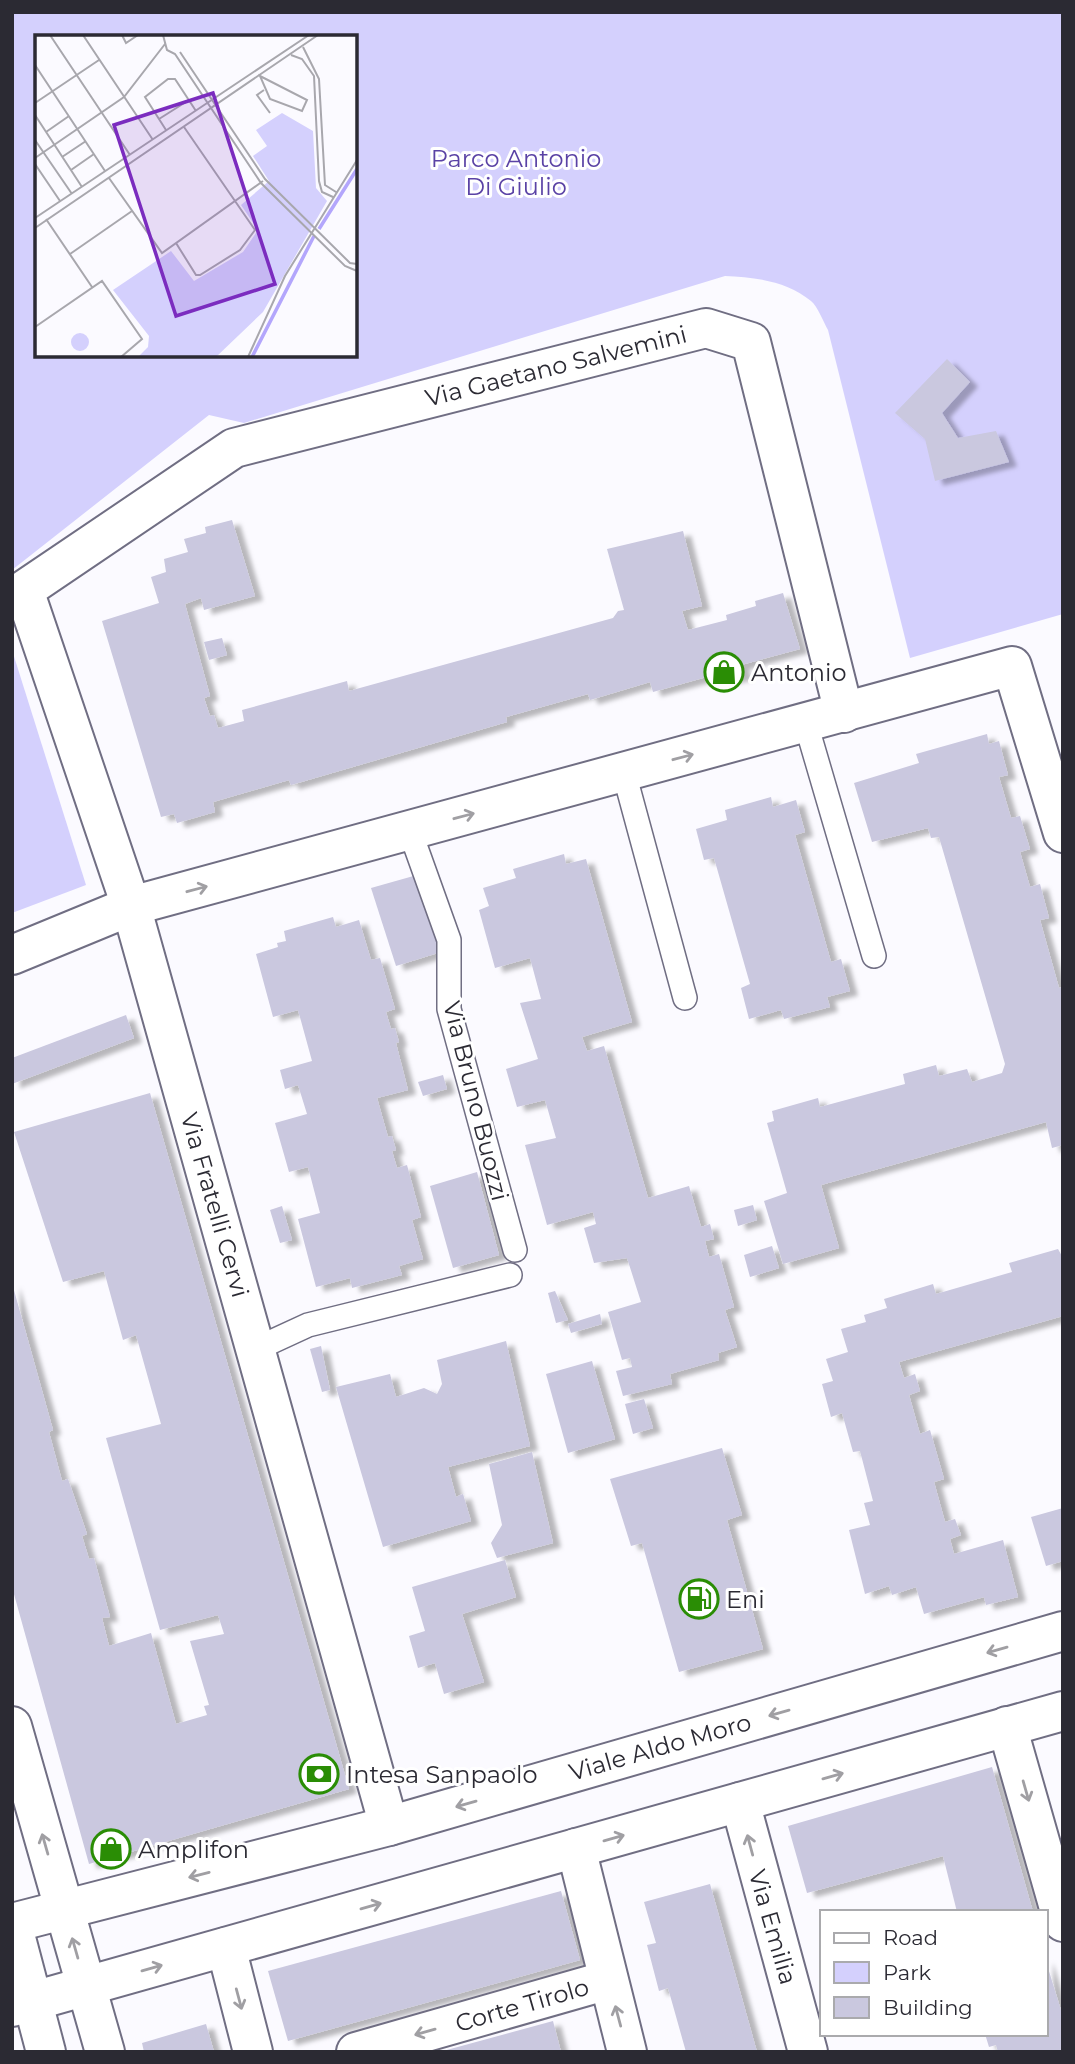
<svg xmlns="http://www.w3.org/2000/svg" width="1075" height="2064" font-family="Montserrat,sans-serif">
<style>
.green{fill:#d4d0fd;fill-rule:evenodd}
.building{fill:#cac8df;filter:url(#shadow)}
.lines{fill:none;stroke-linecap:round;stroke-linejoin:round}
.lane-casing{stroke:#706e83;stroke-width:26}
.street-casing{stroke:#706e83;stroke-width:42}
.secondary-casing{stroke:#706e83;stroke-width:42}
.lane{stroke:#fff;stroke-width:23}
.street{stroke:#fff;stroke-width:38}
.secondary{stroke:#fff;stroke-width:38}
.oneway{stroke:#a09fa3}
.labels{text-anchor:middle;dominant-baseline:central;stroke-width:6;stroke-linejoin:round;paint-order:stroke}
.park-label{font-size:24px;fill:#5a42a5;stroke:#fff}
.street-label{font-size:24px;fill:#2b2a33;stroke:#fff}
.poi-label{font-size:24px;fill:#2b2a33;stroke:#fff;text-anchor:start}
.inset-river{fill:none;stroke:#b3a6fc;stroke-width:3.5}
.inset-road{fill:none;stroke:#a8a7ad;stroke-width:2}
.view{fill:#7b2cbf;fill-opacity:0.15;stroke:#7b2cbf;stroke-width:3.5}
.inset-edge{fill:none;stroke:#2b2a33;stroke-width:3.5}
</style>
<defs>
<filter id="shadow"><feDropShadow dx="8" dy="4.5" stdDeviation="2" flood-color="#0004"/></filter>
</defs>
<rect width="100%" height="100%" fill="#fbfaff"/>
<g class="green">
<path d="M12,12H1063V614L910,658L828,330C823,321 818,307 811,301C787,281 754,277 725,276L244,423L209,415L12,570ZM37,37H355V355H37Z"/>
<polygon points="12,650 86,885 12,913"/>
</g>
<g class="building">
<polygon points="947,359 970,382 942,413 958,438 996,431 1009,462 935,481 925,439 895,413"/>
<polygon points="232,520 255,596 204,610 201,598 185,604 210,696 204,698 210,716 214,715 218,728 244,721 242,710 347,681 349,691 613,618 618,611 624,610 607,549 683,531 702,606 682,611 688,630 727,620 726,615 756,606 755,601 783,593 800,649 741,665 744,676 713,683 710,676 653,692 650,682 590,700 588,694 506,717 507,722 291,785 289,780 213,802 215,812 177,823 174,814 161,817 102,621 159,603 151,577 166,572 164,559 188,552 184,539 206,533 205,527"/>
<polygon points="222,638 227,655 209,660 204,642"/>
<polygon points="987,734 989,744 999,741 1008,775 999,777 1011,818 1020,816 1030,849 1020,852 1030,887 1040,884 1049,918 1040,920 1059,988 1063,987 1063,1145 1052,1148 1046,1122 821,1185 839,1248 783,1264 764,1201 787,1193 767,1123 774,1121 772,1111 818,1098 820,1107 905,1084 903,1074 936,1065 939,1076 967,1069 972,1082 1002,1073 1005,1064 939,837 931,838 928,828 872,842 854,783 919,763 916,754"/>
<polygon points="771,797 773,807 796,800 805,832 795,835 831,962 841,959 850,991 827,997 830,1007 784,1019 781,1010 749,1019 741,988 750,984 714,858 704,860 696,829 727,820 725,810"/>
<polygon points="564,854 566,864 586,859 632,1022 582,1037 587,1051 604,1046 648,1198 689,1186 701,1227 710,1224 714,1239 705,1241 709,1257 719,1254 734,1307 725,1310 737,1347 718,1353 719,1360 670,1374 672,1384 623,1396 616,1371 632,1367 630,1358 622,1360 608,1312 641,1302 627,1258 594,1263 584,1228 596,1224 593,1212 547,1225 525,1145 556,1138 545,1100 517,1107 506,1069 538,1059 520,1003 541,999 530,958 495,968 479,910 489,906 483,888 516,878 513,869"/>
<polygon points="417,875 441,952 396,966 371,888"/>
<polygon points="333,917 336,927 359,920 371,960 380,958 395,1009 386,1012 391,1029 395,1028 399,1042 396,1043 408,1090 377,1098 388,1137 392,1136 396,1150 392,1151 397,1168 407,1165 421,1217 412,1220 423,1259 399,1266 402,1275 352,1288 350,1278 316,1287 298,1219 320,1213 308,1167 289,1172 275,1123 307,1114 298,1085 285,1089 280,1070 312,1061 298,1010 273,1017 256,954 278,947 277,943 286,941 284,931"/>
<polygon points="126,1015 134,1038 12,1084 12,1058"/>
<polygon points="443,1075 447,1089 423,1096 418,1082"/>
<polygon points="150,1093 349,1789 89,1864 12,1587 12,1283 53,1430 49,1432 62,1481 68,1479 87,1534 82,1536 89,1559 94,1558 110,1617 102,1618 109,1646 151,1633 176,1724 207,1715 204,1706 209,1705 190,1641 224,1634 218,1615 160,1630 106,1438 161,1424 136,1335 123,1340 104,1271 63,1282 14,1132"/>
<polygon points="477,1172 499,1255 453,1268 430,1186"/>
<polygon points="753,1205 757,1220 738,1226 734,1210"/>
<polygon points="282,1206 292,1240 280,1243 270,1210"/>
<polygon points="772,1246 779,1268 750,1277 744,1255"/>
<polygon points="1058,1249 1063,1258 1063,1316 899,1362 904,1378 915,1374 920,1391 909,1395 920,1434 930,1430 944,1479 934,1482 945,1522 955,1519 961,1535 950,1539 954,1554 1003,1540 1018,1597 986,1605 984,1597 924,1614 916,1587 892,1595 889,1586 865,1594 849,1530 870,1525 864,1503 873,1501 860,1451 853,1452 842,1413 831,1417 822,1384 833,1381 826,1359 848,1352 841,1329 866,1322 864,1315 887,1308 884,1299 933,1284 936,1294 1012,1272 1009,1263"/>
<polygon points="555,1291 568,1320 556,1323 548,1293"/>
<polygon points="600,1314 602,1324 571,1333 568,1324"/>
<polygon points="506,1341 530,1446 448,1467 456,1497 463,1494 471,1521 383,1547 336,1387 390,1374 396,1397 424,1388 437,1394 442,1384 437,1360"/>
<polygon points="321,1346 330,1390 322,1392 310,1349"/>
<polygon points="592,1361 615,1439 568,1453 546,1374"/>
<polygon points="644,1399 653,1428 633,1434 625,1404"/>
<polygon points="722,1448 742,1515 727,1520 763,1649 679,1672 642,1543 631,1546 610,1479"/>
<polygon points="532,1452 553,1543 497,1558 491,1543 502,1525 489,1464"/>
<polygon points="1063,1508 1063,1561 1046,1566 1031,1517"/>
<polygon points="505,1560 516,1597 462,1614 484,1682 444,1694 435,1663 418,1668 409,1636 425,1631 412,1587"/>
<polygon points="992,1767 1033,1912 957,1912 943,1856 807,1893 788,1826"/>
<polygon points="710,1884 757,2052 686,2052 668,1988 659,1991 647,1945 656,1943 644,1902"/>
<polygon points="561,1891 580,1960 288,2041 268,1971"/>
<polygon points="1045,1958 1063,2017 1063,2052 998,2052 996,2045 989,2047 985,2034 1045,2034"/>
<polygon points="553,2021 561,2052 443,2052 443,2051"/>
<polygon points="206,2024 214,2052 144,2052 142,2043"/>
</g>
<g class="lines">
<g class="lane-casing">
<g id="lane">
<polyline points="806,724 874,956"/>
<polyline points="624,773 685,998"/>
<polyline points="410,831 449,940 449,1009 515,1250"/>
<polyline points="256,1349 308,1325 510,1275"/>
</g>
</g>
<g class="street-casing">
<g id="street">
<polyline points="12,955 131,906 1012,666 1063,833"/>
<polyline points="1007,1726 1063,1922"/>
<polyline points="740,1802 808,2052"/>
<polyline points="389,1826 131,906 24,590 234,448 706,328 751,342 844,713"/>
<polyline points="576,1848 627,2052"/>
<polyline points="226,1947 253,2052"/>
<polyline points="356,2052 608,1980"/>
</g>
</g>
<g class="secondary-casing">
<g id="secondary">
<polyline points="12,1726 105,2052"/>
<polyline points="12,1923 389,1826 1063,1631"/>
<polyline points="12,1923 46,2052"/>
<polyline points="12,2007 1063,1711"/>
</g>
</g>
<use href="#lane" class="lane"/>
<use href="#street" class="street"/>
<use href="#secondary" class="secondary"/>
</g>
<defs><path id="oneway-shaft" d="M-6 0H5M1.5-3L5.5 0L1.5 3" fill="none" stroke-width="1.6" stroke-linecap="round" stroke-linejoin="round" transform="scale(1.75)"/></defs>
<g class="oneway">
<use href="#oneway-shaft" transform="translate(683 757) rotate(-15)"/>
<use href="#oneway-shaft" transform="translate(464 816) rotate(-15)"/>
<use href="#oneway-shaft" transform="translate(197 889) rotate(-15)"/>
<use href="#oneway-shaft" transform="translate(997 1650) rotate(164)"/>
<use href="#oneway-shaft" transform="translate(779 1713) rotate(164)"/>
<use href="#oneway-shaft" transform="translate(833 1776) rotate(-16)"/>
<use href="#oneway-shaft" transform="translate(1026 1791) rotate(74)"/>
<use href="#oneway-shaft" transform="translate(466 1804) rotate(164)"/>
<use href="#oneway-shaft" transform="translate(614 1838) rotate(-16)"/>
<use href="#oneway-shaft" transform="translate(45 1844) rotate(-106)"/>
<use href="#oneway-shaft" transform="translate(750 1845) rotate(-105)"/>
<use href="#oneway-shaft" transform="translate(199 1875) rotate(166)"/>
<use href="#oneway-shaft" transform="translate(371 1906) rotate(-16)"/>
<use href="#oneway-shaft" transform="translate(75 1948) rotate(-106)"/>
<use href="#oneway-shaft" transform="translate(152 1968) rotate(-16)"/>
<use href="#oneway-shaft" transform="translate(239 1999) rotate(75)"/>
<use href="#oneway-shaft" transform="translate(618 2016) rotate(-105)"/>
<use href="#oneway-shaft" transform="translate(425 2032) rotate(164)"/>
</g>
<defs>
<g id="shop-ring" transform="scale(2.0125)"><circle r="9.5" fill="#fff" stroke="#2a8d05" stroke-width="1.5"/><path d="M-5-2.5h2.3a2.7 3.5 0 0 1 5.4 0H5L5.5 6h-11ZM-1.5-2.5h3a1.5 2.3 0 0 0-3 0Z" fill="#2a8d05"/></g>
<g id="fuel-ring" transform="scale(2.0125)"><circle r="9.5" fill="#fff" stroke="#2a8d05" stroke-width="1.5"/><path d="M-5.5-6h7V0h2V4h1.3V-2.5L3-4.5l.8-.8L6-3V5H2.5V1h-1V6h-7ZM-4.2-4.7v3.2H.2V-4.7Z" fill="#2a8d05"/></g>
<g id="bank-ring" transform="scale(2.0125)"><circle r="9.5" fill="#fff" stroke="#2a8d05" stroke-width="1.5"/><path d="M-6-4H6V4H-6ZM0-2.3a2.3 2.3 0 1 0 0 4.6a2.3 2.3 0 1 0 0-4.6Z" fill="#2a8d05"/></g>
</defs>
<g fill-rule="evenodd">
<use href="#shop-ring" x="724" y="672"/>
<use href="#fuel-ring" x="699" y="1599"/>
<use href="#bank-ring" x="319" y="1774"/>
<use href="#shop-ring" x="111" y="1849"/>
</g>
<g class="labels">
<g class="park-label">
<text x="516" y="158">Parco Antonio<tspan x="516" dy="28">Di Giulio</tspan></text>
</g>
<g class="street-label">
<text transform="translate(556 366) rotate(-14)">Via Gaetano Salvemini</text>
<text transform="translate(476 1101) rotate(76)">Via Bruno Buozzi</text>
<text transform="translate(215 1205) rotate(74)">Via Fratelli Cervi</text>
<text transform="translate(660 1747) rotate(-16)">Viale Aldo Moro</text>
<text transform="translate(773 1927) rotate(74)">Via Emilia</text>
<text transform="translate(522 2005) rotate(-16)">Corte Tirolo</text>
</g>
<g class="poi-label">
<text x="751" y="672">Antonio</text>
<text x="726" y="1599">Eni</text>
<text x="346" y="1774">Intesa Sanpaolo</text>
<text x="138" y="1849">Amplifon</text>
</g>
</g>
<g transform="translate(35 35)">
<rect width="322" height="322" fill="#fbfaff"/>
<path d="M247,78L278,96L281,153L292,166L228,277L181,322H103L113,312L114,301L78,255L136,216L159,246L208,217L223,195L206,170L234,146L218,121L232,111L221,95ZM36 307a9 9 0 1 1 18 0a9 9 0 1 1-18 0Z" fill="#d4d0fd"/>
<path class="inset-river" d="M284,194L322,134M217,322L279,201"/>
<path class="inset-road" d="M15,0L95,120M48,0L118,105M87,0L91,8L103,0M128,0L132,15L140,19L226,148L310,231L322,236M268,12L284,44L290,150L301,157M145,17L230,144L315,228L322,229M256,20L267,24L279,41L284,146L287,157L298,162M0,30L70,136M225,41L272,65L267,76L235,64ZM229,55L222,60L235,78M0,68L64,25M0,80L47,152M124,84L154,65M131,95L110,62L133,44H140L161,76M11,97L34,81M0,105L37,159M27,122L51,106M0,123L89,62L130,9M0,129L25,166M36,135L59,119M74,143L127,218L228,146M0,183L274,0M11,184L57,252M0,193L283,0M141,208L161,240H165L205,215L220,195L149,92M35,219L97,176M0,292L67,246L107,304L86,322M213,322L250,241L322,125"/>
<path class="view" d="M178,58L240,249L141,281L79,90Z"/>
<rect width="322" height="322" class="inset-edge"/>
</g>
<rect width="1075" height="2064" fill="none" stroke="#2b2a33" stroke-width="28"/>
<rect x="820" y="1910" width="228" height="126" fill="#ffffff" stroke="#aaaaad" stroke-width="2"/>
<rect x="834" y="1933" width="35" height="10" fill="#ffffff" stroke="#aaaaad" stroke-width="2"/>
<text x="883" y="1945" font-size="21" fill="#2b2a33">Road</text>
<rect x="834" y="1962" width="35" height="21" fill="#d4d0fd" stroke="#aaaaad" stroke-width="2"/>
<text x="883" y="1980" font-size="21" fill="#2b2a33">Park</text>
<rect x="834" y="1997" width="35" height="21" fill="#cac8df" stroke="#aaaaad" stroke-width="2"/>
<text x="883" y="2015" font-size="21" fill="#2b2a33">Building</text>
</svg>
